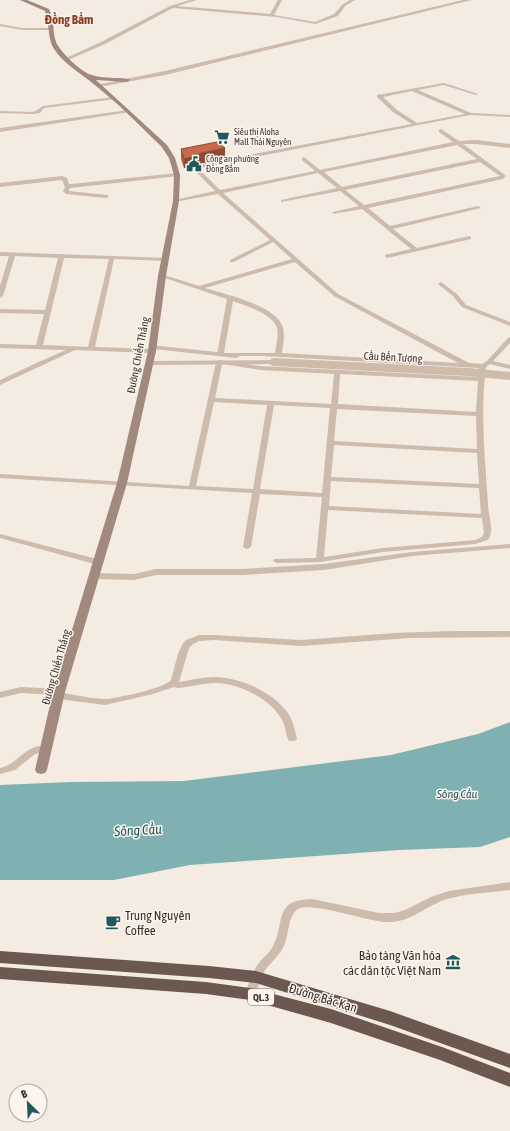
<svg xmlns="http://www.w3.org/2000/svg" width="510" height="1131" font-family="'Asap Condensed',sans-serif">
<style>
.water{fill:#7fb0b2}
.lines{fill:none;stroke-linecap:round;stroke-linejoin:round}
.minor{fill:#cdbbac;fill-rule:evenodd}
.tertiary{fill:#cdbbac;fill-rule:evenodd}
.secondary{fill:#a18a7d;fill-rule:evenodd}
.trunk{fill:#6c584f;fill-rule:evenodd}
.tertiary-bridge{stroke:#cdbbac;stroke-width:8}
.wall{fill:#ac5a40}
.shaded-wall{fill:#8c4a34}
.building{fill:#c8694b;stroke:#8c4a34}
.labels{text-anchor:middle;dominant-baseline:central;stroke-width:3;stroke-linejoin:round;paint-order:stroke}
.far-poi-label{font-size:9px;fill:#3b302b;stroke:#fbf5ee;text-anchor:start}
.shield{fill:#fbf5ee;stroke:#756b66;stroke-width:1}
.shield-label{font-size:10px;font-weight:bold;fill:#3b302b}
.street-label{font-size:11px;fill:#3b302b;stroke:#fbf5ee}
.water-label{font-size:12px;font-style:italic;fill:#1f5a5e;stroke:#fbf5ee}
.far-district-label{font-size:13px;font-weight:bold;fill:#8c3b22;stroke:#fbf5ee}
.near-poi-label{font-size:13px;fill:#3b302b;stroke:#fbf5ee;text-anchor:start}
.near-street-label{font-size:13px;fill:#3b302b;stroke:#fbf5ee}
.near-water-label{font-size:14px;font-style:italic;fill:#1f5a5e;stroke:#fbf5ee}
</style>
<rect width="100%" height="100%" fill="#f4ebe1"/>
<polygon class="water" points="510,722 510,837 480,847 399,850 190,865 114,880 0,880 0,785 71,782 184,781 391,755 478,734"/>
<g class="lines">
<g class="minor">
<polygon points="190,0 197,0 177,6 270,14 278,0 282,0 274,15 315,22 334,14 343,4 350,0 355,0 345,6 338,16 315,24 277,17 173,8 105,44 68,60 64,59 101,42 170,6"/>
<polygon points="0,24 22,28 51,28 53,29 51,30 22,30 0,26"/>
<path d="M444,83L478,94L476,95L444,85L418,90L471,113L510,115V117L470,115L204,167L201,169V171L220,190L315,171L302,160V158L304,157L320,170L453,142L439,132V130L441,129L459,141L476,140L510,144V148L476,144H463L505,175L506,176L503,179L368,208L390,226L478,206L481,208L393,229L417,248L469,236L471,237V239L387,258L385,257V255L411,249L362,209L333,214V212L359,206L340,191L281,202V200L337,188L318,173L223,193L338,294L469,363L482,364L487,361L508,338L510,337V343L493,361L510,365V369L490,364L486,367C480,413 485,458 488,504C488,516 495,530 488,540L475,544L383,552L320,562L277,563L273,561L274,559L316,558L322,497L260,494L251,547L247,549L243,547L252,493L0,478V474L189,486L216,362L219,360L260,366L478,377L479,368L263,356H218L217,355L227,299L159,276L162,274L164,275L199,286L292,259L273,242L234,262H230V260L270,240L218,194L174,202V200L215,191L196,172V167L202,164L412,124L393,112L377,97V95ZM412,91L465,114L417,123L397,110L383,97ZM457,145L477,159L342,187L324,172ZM480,162L500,176L364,205L345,190ZM295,262L334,296L458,363L282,353C283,345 285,336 283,328C278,306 225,294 205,288ZM233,301C245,306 273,313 277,328C279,335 276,345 275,353H224ZM222,364L260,370L334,374L331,404L215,398ZM340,374L478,381L476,412L338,404ZM214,402L267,405L253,489L196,486ZM274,405L330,408L322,493L260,489ZM337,409L476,416L477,449L334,441ZM334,445L477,453L479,484L331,477ZM331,481L479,488L481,514L329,506ZM328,510L482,518L484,533L482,537L475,540L383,548L324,557Z"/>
<polygon points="114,97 116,98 116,99 44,108 40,113 32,114 0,113 0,111 32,112 36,111 43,106"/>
<polygon points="128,110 130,110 130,112 0,132 0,128"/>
<polygon points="177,173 179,174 179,176 70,188 69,191 108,195 109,196 106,198 66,194 63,191 65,187 62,180 0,187 0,183 62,176 67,178 69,184 71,184"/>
<path d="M0,252L167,258V260L165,261L114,259L95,347L152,349L155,351L152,353L75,350L0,385V380L41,361L66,350L0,348V344L36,345L44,314L0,313V309L45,310L58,258L15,256L3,296L0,298V286L9,256H0ZM64,258L109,259L88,347L43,345Z"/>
<polygon points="441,282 457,294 466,305 510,322 510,326 462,307 453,296 439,285 438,284"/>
<polygon points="0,534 101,560 102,562 98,565 0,538"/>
<polygon points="510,544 510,548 412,556 324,570 242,575 156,575 134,580 94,579 90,576 94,573 134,574 156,569 242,569 324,564 412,552"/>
<path d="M452,631H510V637L409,638L301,646L214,640L199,641L193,644L189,648L179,682C191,680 203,677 216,677C241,678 273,692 288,713C293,721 295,730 297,739L295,741H289C285,734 286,725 281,718C269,698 238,683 215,683C202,683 190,687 178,688L174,687L153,694L105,705L59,699L56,698L55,695L21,693L0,698V692L21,687L59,689L62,690L63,693C76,695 92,699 106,699C118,698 165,688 171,680L178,654L182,645L186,640L199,635H214L301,640L395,633Z"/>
<path d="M38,746L49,747L51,749L49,751L35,754L15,770L0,774V768C15,765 23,750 38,746Z"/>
<path d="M510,882V890C488,893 465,893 444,900C425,907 409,923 388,922C369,922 311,901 298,909C288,915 289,933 285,943C281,955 271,961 264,972C260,980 258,989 254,997L250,999L246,997L245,994C249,983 252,972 259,963C263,957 270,953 273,946C286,923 272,900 312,899L379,913H395L405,910L431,897L449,891Z"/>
</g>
<g class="tertiary">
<polygon points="463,0 472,0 165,75 99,87 96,85 165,71"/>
<polygon points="150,345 236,354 240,356 236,358 153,349 150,349"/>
<polygon points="274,360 277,360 278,362 277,364 149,365 145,363 149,361"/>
</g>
<path class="secondary" d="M20,0H27L49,9C55,21 52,31 56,42C60,52 82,73 92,75C104,79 117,77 129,79L130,80L127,82L96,80L167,145L175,158L180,175L179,201L166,276L156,351L127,483L65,692L47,770L45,773L41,774L37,773L35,770L53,692L117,483L148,351L158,276L173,201L174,175L169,158L161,146C140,126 119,104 96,86C82,74 64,64 54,49C47,38 50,23 45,11Z"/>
<g class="trunk">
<polygon points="0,951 209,966 256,971 390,1011 510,1054 510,1068 390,1025 256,983 209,978 0,963"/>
<polygon points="0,967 206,982 250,988 331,1009 442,1047 510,1073 510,1087 440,1060 331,1023 250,1000 206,994 0,979"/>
</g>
<polyline class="tertiary-bridge" points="274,362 468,372 510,376"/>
</g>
<polygon class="wall" points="181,149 225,158 202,163 195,166 184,168 181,159"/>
<polygon class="shaded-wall" points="225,148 225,158 202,163 195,166 184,168 184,159 201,153"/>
<polygon class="building" points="217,142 225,148 201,153 195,156 184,159 181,149"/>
<defs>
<g id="supermarket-bare" transform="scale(1.2)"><path d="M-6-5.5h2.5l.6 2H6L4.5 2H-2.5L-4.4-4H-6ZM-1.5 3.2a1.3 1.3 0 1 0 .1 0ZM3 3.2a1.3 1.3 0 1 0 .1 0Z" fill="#1f5a5e" stroke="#fbf5ee" stroke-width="2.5" paint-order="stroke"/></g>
<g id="civic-bare" transform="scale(1.2)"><path d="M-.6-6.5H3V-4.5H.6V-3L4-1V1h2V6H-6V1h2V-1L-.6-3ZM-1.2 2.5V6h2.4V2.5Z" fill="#1f5a5e" stroke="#fbf5ee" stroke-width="2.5" paint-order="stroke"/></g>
<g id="cafe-bare" transform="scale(1.2)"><path d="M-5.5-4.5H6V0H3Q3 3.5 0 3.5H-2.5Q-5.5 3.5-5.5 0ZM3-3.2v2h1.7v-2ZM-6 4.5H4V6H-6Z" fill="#1f5a5e" stroke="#fbf5ee" stroke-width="2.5" paint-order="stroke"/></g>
<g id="museum-bare" transform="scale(1.2)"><path d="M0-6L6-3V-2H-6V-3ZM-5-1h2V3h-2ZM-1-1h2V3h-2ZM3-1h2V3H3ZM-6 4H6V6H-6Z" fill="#1f5a5e" stroke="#fbf5ee" stroke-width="2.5" paint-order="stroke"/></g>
</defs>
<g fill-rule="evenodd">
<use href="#supermarket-bare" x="222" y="137"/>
<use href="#civic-bare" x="194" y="164"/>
<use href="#cafe-bare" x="113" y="922"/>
<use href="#museum-bare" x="453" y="962"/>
</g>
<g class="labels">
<g class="far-poi-label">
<text x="234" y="132">Siêu thị Aloha<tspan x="234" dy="10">Mall Thái Nguyên</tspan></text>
<text x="206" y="159">Công an phường<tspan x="206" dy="10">Đồng Bẩm</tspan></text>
</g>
<rect class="shield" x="248" y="989" width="26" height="16" rx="3"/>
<g class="shield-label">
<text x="261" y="997">QL.3</text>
</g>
<g class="street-label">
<text transform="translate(138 355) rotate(-79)">Đường Chiến Thắng</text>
<text transform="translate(393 357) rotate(3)">Cầu Bến Tượng</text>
<text transform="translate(56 667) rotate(-74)">Đường Chiến Thắng</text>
</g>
<g class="water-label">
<text x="457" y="794">Sông Cầu</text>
</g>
<g class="far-district-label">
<text x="69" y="19">Đồng Bẩm</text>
</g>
<g class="near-poi-label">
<text x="125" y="915">Trung Nguyên<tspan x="125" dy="15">Coffee</tspan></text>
<text x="441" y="955" text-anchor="end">Bảo tàng Văn hóa<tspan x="441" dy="15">các dân tộc Việt Nam</tspan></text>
</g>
<g class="near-street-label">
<text transform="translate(323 998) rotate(17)">Đường Bắc Kạn</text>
</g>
<g class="near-water-label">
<text transform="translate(138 830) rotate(-3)">Sông Cầu</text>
</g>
</g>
<g transform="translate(28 1103) rotate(336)"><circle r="19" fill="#fbf5ee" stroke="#aea6a0"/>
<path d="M0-3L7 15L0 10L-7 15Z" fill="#1f5a5e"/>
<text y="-6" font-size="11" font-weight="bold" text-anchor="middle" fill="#3b302b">B</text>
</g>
</svg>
